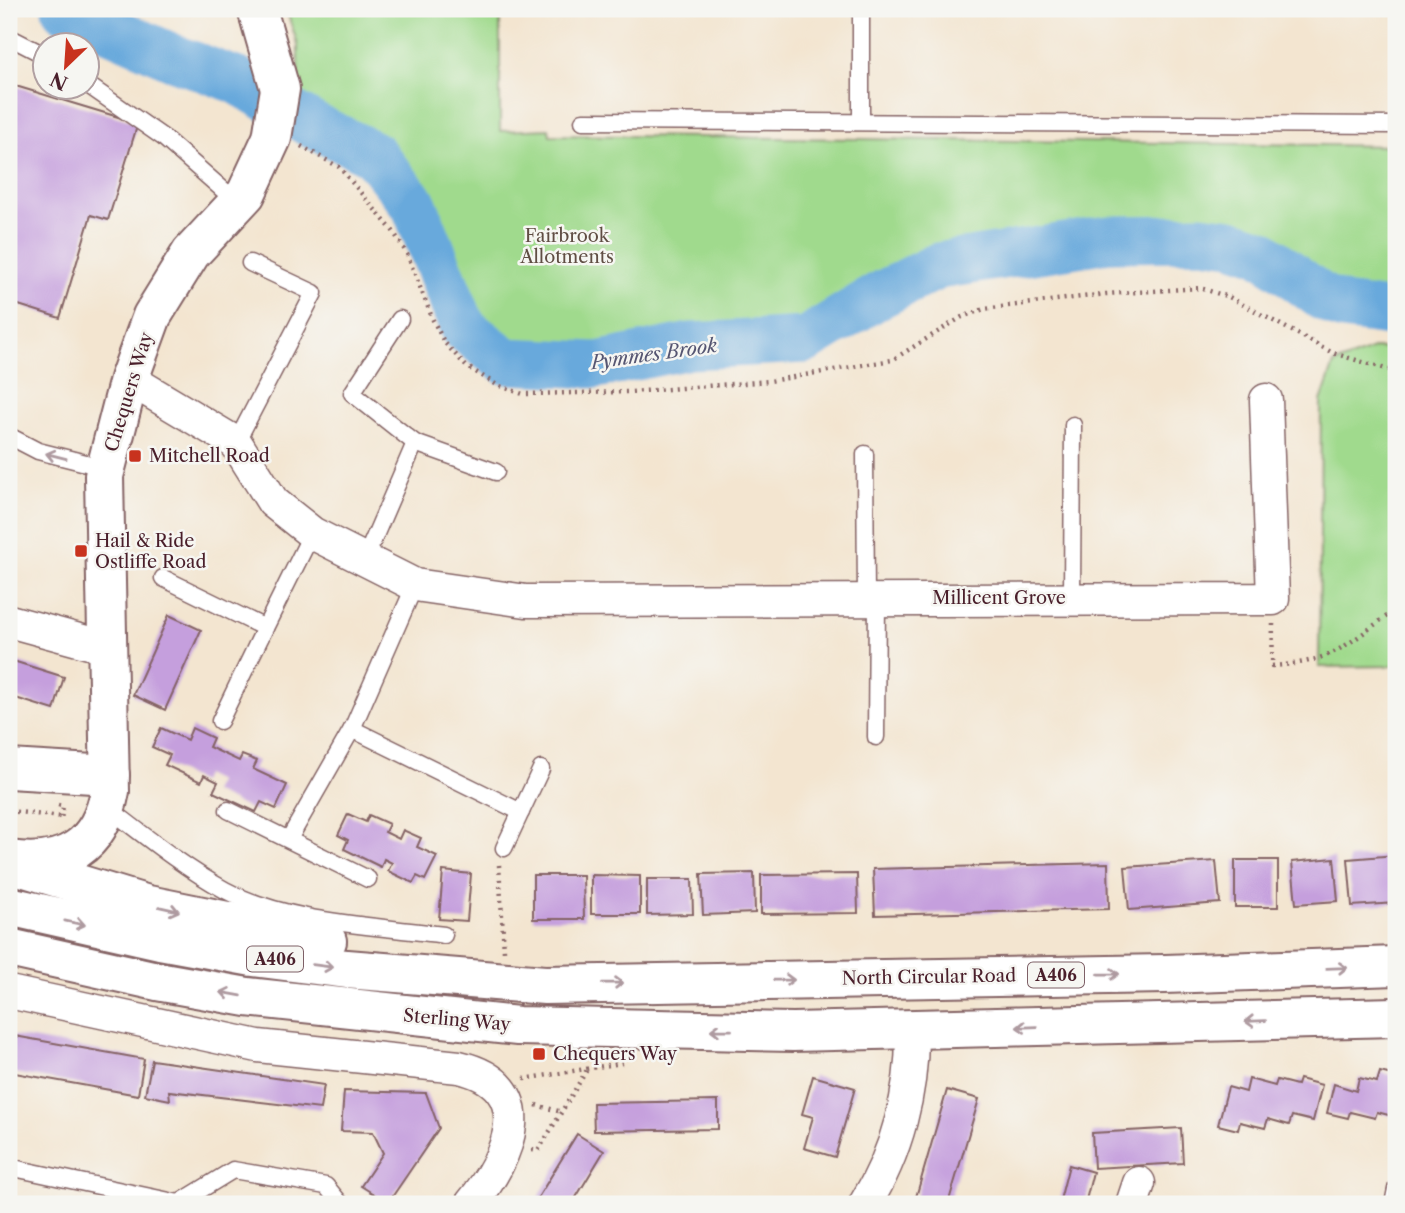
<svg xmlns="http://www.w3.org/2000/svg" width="1405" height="1213" font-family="'Libre Caslon Text',serif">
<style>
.green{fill:#a0da8d;stroke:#757c5c;stroke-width:2}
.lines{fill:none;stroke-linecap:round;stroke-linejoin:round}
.river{stroke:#68a9dc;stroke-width:47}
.building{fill:#c59fdd}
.lane-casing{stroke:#856465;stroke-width:19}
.street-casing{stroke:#856465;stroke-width:35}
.secondary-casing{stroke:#856465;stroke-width:42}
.highway-casing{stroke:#856465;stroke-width:42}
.path{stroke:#856465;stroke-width:4.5;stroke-dasharray:2 5;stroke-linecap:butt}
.lane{stroke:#fff;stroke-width:16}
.street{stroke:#fff;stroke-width:32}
.secondary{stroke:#fff;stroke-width:38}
.highway{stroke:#fff;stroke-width:38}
.oneway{stroke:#ae9aa0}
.poi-dot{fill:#c8321e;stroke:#f6f6f2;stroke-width:2.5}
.labels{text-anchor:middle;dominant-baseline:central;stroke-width:5;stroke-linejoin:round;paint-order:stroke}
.shield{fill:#f6f6f2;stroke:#7e6067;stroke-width:2}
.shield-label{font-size:16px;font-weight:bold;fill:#4a1f2b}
.park-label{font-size:18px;fill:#604e44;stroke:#f6f6f2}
.street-label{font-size:18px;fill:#4a1f2b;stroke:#f6f6f2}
.poi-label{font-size:18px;fill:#4a1f2b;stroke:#f6f6f2;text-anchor:start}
.water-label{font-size:19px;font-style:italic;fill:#565672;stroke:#f6f6f2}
</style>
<rect width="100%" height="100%" fill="#f6f6f2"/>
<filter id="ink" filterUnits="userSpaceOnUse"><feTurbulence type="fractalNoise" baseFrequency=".0143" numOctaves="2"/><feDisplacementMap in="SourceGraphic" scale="14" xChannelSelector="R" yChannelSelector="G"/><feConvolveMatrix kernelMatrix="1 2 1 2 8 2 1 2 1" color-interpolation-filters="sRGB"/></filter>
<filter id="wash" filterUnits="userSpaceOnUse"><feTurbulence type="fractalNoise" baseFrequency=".00686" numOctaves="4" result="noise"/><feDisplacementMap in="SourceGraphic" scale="28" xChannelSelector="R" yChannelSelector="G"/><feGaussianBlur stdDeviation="1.57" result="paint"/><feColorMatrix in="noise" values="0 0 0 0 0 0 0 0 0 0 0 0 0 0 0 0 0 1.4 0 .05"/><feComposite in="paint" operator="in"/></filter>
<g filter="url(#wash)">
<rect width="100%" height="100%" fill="#f3e5d0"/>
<g class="green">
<path d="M286,9H500V131L549,129L550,135L1396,146V302L1346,298L1265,242L1235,230L1117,227L925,258L809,328L549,361C509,352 477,340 464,298C459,284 458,269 454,256C447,231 428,207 412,187C380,149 339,124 298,97V45Z"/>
<polygon points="1376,348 1396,349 1396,666 1319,667 1321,401 1334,364"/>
</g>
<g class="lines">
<polyline class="river" points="65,9 175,58 238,81 314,126 373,154 414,205 463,328 506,361 597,365 690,346 806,340 878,296 938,266 1109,239 1201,238 1231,242 1261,252 1322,297 1343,307 1396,314"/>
</g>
<g id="blocks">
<g class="building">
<polygon points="9,84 138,123 108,220 91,215 60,318 9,302"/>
<polygon points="169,615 201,630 165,710 133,695"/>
<polygon points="10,660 64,677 54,710 9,696"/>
<polygon points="161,728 187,740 192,728 213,738 209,747 239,761 242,755 257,761 253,769 287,785 276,809 261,802 256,812 213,792 218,782 204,775 201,782 165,765 170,755 152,747"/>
<polygon points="348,814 366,822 369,815 389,824 385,832 399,839 403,830 421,838 417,847 437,856 425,880 417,876 413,883 388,871 392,863 384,859 381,867 344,849 348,840 338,835"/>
<polygon points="1396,855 1396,903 1352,906 1348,859"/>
<polygon points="1334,858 1338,901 1296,904 1292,862"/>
<rect x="1235" y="860" width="43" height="47"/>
<polygon points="1216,861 1220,903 1129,910 1125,867"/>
<polygon points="1108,863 1109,909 875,915 873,869"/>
<polygon points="443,871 471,874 467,921 439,919"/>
<polygon points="754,873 755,913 703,915 701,874"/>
<polygon points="857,874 858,913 761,914 761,875"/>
<polygon points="533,875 583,875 584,919 533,919"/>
<polygon points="591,875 640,876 640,914 591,914"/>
<polygon points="647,879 692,879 693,914 647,915"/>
<polygon points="9,1035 144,1059 138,1095 9,1072"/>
<polygon points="152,1060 324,1085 320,1109 169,1091 170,1100 145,1095"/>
<polygon points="1380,1072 1396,1076 1396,1117 1377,1112 1375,1118 1350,1112 1348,1118 1327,1113 1334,1084 1356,1091 1359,1078 1377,1082"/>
<polygon points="813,1076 855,1088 835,1157 804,1148 813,1117 802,1114"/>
<polygon points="1249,1079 1275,1086 1277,1080 1297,1085 1299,1079 1322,1085 1313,1121 1292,1116 1289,1125 1268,1119 1265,1128 1240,1122 1238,1130 1218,1125 1228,1087 1246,1092"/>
<polygon points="947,1090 979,1099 948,1204 914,1204"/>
<polygon points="344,1091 426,1093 439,1128 388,1203 361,1186 383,1153 373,1132 341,1131"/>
<polygon points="718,1101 718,1129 594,1131 593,1103"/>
<polygon points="1181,1128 1183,1163 1094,1168 1092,1133"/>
<polygon points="577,1134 604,1151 572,1204 534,1204"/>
<polygon points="1069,1165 1093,1172 1085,1204 1059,1204"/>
</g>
</g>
</g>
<g filter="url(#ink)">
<use href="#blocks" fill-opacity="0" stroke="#856465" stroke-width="2"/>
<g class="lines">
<g class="lane-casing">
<g id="lane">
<polyline points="9,37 46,56"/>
<polyline points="88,85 164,138 238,203"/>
<polyline points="583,121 1396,125"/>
<polyline points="861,121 861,9"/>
<polyline points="400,319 352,393 415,443 496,472"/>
<polyline points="9,436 38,451 106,468"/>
<polyline points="236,443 314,293 250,263"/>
<polyline points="865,454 866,598"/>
<polyline points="365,559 415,443"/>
<polyline points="163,578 265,628 220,721"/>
<polyline points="1072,599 1073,425"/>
<polyline points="265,628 312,533"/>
<polyline points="352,729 521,812"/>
<polyline points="876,737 877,598"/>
<path d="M107,807C145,836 183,867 225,890C290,924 372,925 444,935"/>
<polyline points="228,810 368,879"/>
<polyline points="289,839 352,729 415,585"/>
<polyline points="504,848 541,769"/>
<polyline points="9,1167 179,1203 233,1170 326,1186 341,1204"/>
<polyline points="1393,1204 1396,1189"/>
</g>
</g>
<g class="street-casing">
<g id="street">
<polyline points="129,379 236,443 273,502 312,533 415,585 526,601 1273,599 1266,400"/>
<polyline points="9,621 108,648"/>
<path d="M9,992L258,1046L459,1067C540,1086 510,1157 471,1204"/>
<path d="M865,1204C897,1153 913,1091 912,1030"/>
<polyline points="1132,1204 1139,1183"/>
</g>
</g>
<g class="secondary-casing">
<g id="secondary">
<polyline points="9,769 110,775"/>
<path d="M9,860C64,868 100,847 110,791L104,476L129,379L152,316L191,253L246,194L272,138L280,89L257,9"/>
</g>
</g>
<g class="highway-casing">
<g id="highway">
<polyline points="9,863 148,905 327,941"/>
<polyline points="9,906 160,940 253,957 347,969 545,985 1165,974 1396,966"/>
<polyline points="9,948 157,981 247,997 518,1026 793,1032 1396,1017"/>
</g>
</g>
<g class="path">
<polyline points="301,146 339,167 393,231 407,254 433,320 444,342 466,366 497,385 523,394 631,392 770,381 892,360 962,317 984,309 1106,294 1200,288 1229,297 1333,353 1396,372"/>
<path d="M1273,624L1272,666C1337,662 1346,643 1396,610"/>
<polyline points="58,805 63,806 61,820"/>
<polyline points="9,811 62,817"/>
<polyline points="499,865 504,951"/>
<polyline points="524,1079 622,1063"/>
<polyline points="536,1105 562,1112"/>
<polyline points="532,1150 538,1151 588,1068"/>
</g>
<use href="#lane" class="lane"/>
<use href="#street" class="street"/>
<use href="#secondary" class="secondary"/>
<use href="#highway" class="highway"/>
</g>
<defs><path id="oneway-shaft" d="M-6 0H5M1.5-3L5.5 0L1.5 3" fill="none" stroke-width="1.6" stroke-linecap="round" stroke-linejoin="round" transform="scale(1.75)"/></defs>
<g class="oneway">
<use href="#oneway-shaft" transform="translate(56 456) rotate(-166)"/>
<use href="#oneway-shaft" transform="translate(169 909) rotate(13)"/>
<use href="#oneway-shaft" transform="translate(75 923) rotate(12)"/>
<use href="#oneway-shaft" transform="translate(323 966) rotate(8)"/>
<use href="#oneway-shaft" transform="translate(1337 968) rotate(-2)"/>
<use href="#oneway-shaft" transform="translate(1109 974) rotate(-1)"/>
<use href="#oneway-shaft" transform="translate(784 980) rotate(-1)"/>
<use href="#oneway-shaft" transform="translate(613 983) rotate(-1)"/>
<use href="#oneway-shaft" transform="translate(231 994) rotate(-170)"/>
<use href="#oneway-shaft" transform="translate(1255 1021) rotate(178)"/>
<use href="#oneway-shaft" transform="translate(1027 1027) rotate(178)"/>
<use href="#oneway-shaft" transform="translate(721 1030) rotate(-179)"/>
</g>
</g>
<g class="poi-dot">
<rect x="128" y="449" width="14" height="14" rx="3.5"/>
<rect x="74" y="544" width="14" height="14" rx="3.5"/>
<rect x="532" y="1047" width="14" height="14" rx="3.5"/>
</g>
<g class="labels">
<g class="shield">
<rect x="247" y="946.5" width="56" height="25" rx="5"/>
<rect x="1028" y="962.5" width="56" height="25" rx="5"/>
</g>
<g class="shield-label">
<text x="275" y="959">A406</text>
<text x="1056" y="975">A406</text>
</g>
<g class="park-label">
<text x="567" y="236">Fairbrook<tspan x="567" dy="21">Allotments</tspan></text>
</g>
<g class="street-label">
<text transform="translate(129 392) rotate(-73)">Chequers Way</text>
<text x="999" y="598">Millicent Grove</text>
<text transform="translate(929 977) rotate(-1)">North Circular Road</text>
<text transform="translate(457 1020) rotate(5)">Sterling Way</text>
</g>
<g class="poi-label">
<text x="149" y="456">Mitchell Road</text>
<text x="95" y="541">Hail &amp; Ride<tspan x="95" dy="21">Ostliffe Road</tspan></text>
<text x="553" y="1054">Chequers Way</text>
</g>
<g class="water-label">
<text transform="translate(654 354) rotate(-8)">Pymmes Brook</text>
</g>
</g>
<rect width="1405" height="1213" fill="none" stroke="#f6f6f2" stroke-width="35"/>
<g transform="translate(66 66) rotate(205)"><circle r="33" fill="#f6f6f2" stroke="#b1a0a2" stroke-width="2"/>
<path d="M0-5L12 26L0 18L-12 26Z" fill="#c8321e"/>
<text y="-10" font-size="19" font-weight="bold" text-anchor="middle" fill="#4a1f2b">N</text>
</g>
</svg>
